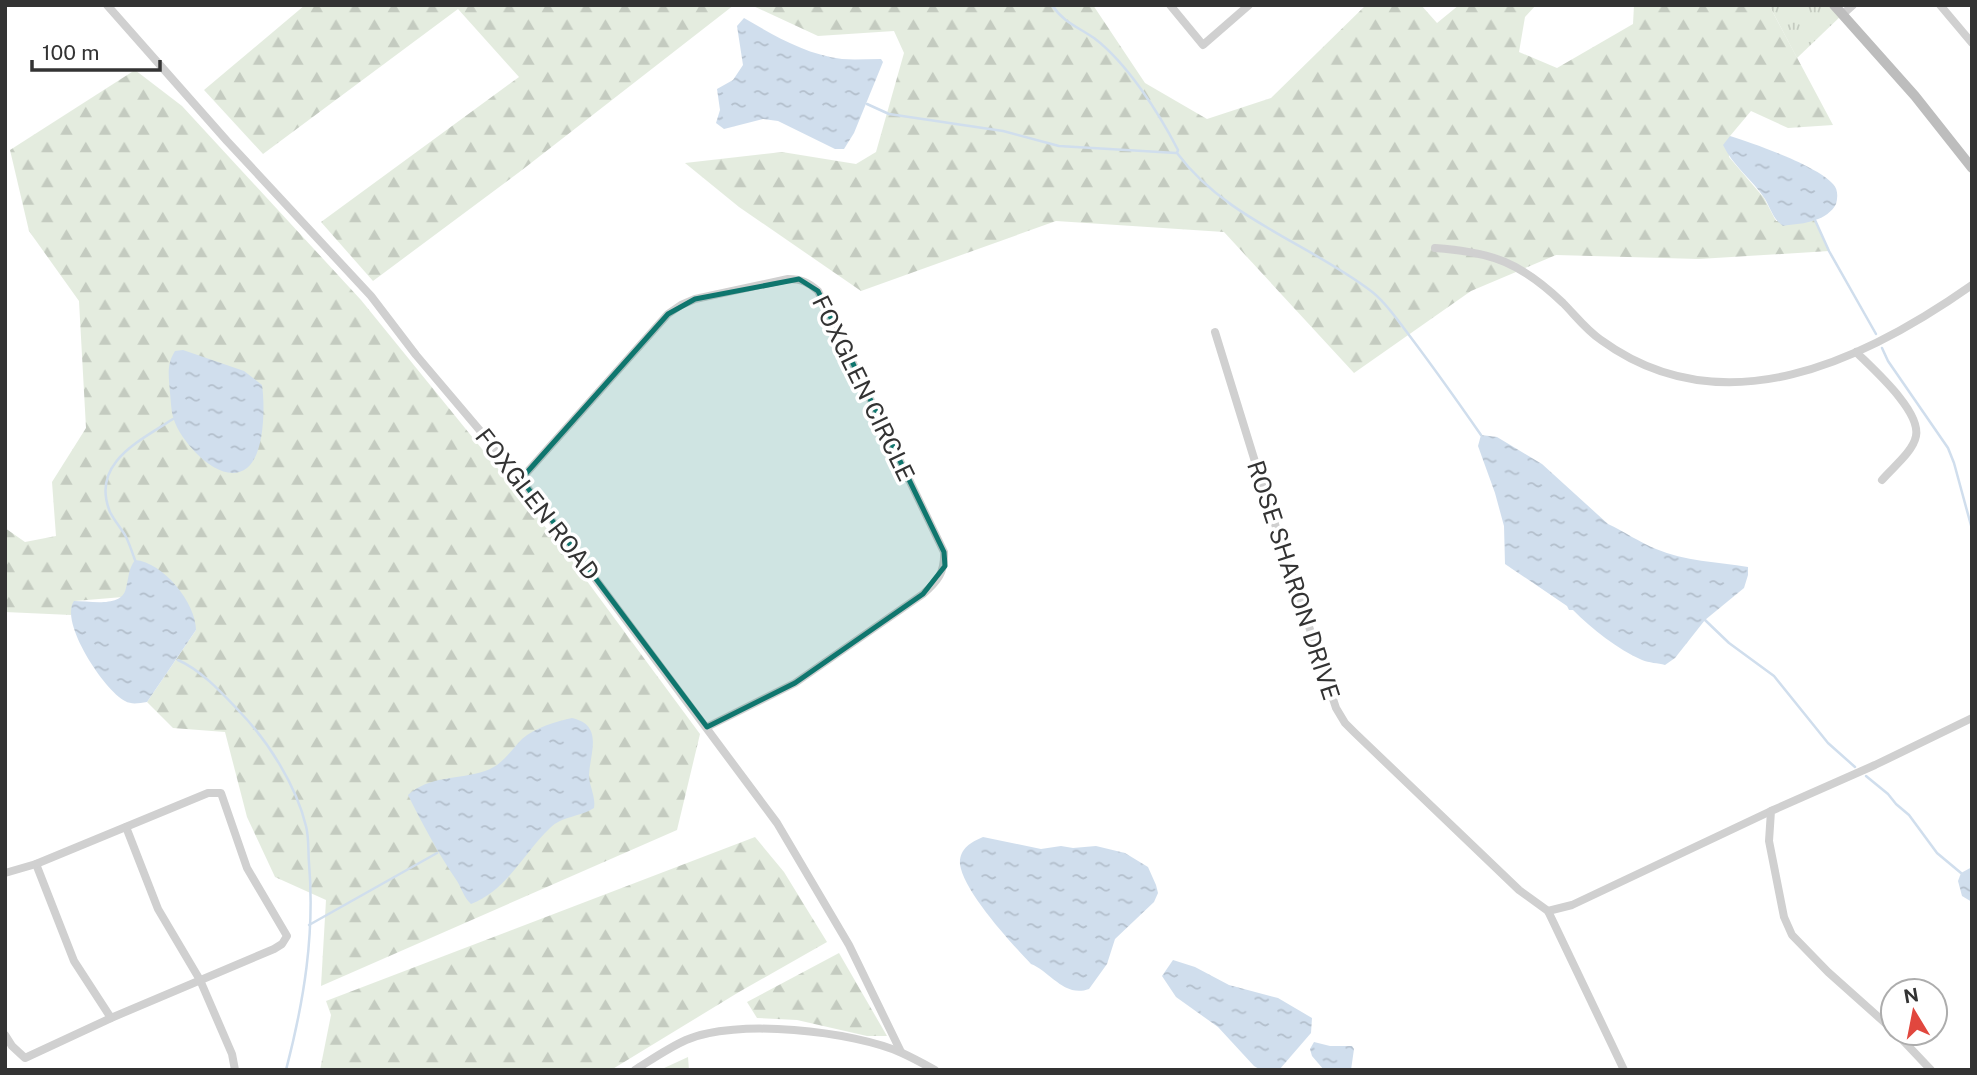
<svg xmlns="http://www.w3.org/2000/svg" width="1977" height="1075" font-family="'Public Sans',sans-serif">
<style>
.grass{fill:url(#grass-tufts)}
.forest{fill:url(#forest-firs)}
.water{fill:url(#water-ripples)}
.lines{fill:none;stroke-linecap:round;stroke-linejoin:round}
.stream{stroke:#d0deed;stroke-width:2.5}
.street{stroke:#d0d0d0;stroke-width:8}
.secondary{stroke:#bdbdbd;stroke-width:10}
.marked{fill:#0f766e;fill-opacity:0.2;stroke:#0f766e;stroke-width:5;stroke-linejoin:round}
.labels{text-anchor:middle;dominant-baseline:central;stroke-width:7;stroke-linejoin:round;paint-order:stroke}
.street-label{font-size:24px;fill:#333;stroke:#fff}
</style>
<defs>
<pattern id="grass-tufts" width="24" height="20" patternUnits="userSpaceOnUse" patternTransform="scale(1.75)"><rect width="24" height="20" fill="#e4ecdf"/><path d="M3 7l-1-3M5 7V3M7 7l1-3M15 17l-1-3M17 17v-4M19 17l1-3" fill="none" stroke="#c4cbc0"/></pattern>
<pattern id="forest-firs" width="22" height="20" patternUnits="userSpaceOnUse" patternTransform="scale(1.75)"><rect width="22" height="20" fill="#e4ecdf"/><path d="M5 1l3.5 6h-7zM16 11l3.5 6h-7z" fill="#c4cbc0"/></pattern>
<pattern id="water-ripples" width="26" height="14" patternUnits="userSpaceOnUse" patternTransform="scale(1.75)"><rect width="26" height="14" fill="#d0deed"/><path d="M2 4q2-2 4 0t4 0M15 11q2-2 4 0t4 0" fill="none" stroke="#b3bfcc"/></pattern>
</defs>
<rect width="100%" height="100%" fill="#fff"/>
<polygon class="grass" points="1769,5 1834,5 1843,14 1797,58"/>
<g class="forest">
<polygon points="305,5 734,5 522,170 373,281 321,222 519,77 458,9 263,154 204,90"/>
<polygon points="751,5 1093,5 1145,83 1207,119 1271,98 1366,5 1421,5 1437,23 1459,5 1536,5 1525,17 1519,52 1557,68 1633,24 1634,5 1769,5 1833,125 1788,128 1751,111 1730,136 1729,157 1764,198 1776,221 1815,220 1829,251 1699,259 1556,255 1471,291 1354,373 1224,232 1056,221 861,291 739,207 685,163 782,152 856,164 876,152 904,53 894,31 818,36"/>
<polygon points="135,70 182,106 361,300 564,550 700,734 677,830 321,986 326,900 275,877 247,817 225,732 173,728 147,702 196,630 126,590 123,597 75,601 71,615 5,612 5,528 25,542 56,536 52,482 86,428 79,301 29,231 10,150"/>
<polygon points="755,837 784,872 827,942 739,992 611,1070 320,1070 331,1015 326,1001"/>
<polygon points="839,953 887,1036 867,1036 797,1020 757,1018 747,1002"/>
<polygon points="688,1057 689,1070 661,1070 662,1069"/>
</g>
<g class="water">
<path d="M744,18C775,36 805,54 842,59C854,60 868,59 881,59L883,62L854,133L844,149H835L778,121L763,119L724,129L716,123L720,110L717,89L733,80L743,65L737,26Z"/>
<path d="M1730,136C1755,144 1816,165 1833,184C1838,189 1838,197 1836,204C1833,211 1823,218 1815,220C1806,224 1793,224 1783,226C1773,219 1771,209 1765,199C1752,179 1733,166 1723,145Z"/>
<path d="M183,350L244,371L262,385C265,405 265,454 247,468C221,488 181,442 174,420C171,412 171,401 170,393C169,377 166,365 175,351Z"/>
<path d="M1481,435L1497,437L1542,464L1608,524C1625,532 1639,542 1656,549C1684,561 1718,562 1748,567V575L1744,588L1705,620L1675,658L1665,665C1658,663 1649,663 1642,660C1617,649 1592,629 1573,610H1569L1567,606L1505,564L1504,526L1495,493L1478,446Z"/>
<path d="M135,560C163,562 196,603 196,630L147,702C139,703 132,705 125,701C104,690 59,622 74,601C91,601 122,608 126,588C129,577 128,570 135,560Z"/>
<path d="M572,718C604,725 590,753 589,775C589,786 596,796 594,808C580,817 562,816 550,828C523,854 507,890 471,904C464,898 462,889 457,881C438,853 423,825 408,795C430,775 459,780 485,771C503,765 510,751 522,739C536,727 555,722 572,718Z"/>
<path d="M983,837L1041,849L1061,846L1073,848L1096,846L1125,853L1148,867L1156,885L1158,893L1154,902L1115,939L1107,964L1089,989C1064,998 1050,971 1031,964C1012,944 963,891 960,864C959,849 971,842 983,837Z"/>
<polygon points="1972,867 1972,902 1962,896 1958,881 1961,873"/>
<polygon points="1173,960 1195,967 1229,985 1278,998 1312,1018 1311,1033 1279,1070 1261,1070 1254,1066 1218,1027 1176,997 1162,976"/>
<polygon points="1314,1042 1330,1046 1352,1046 1354,1049 1351,1070 1324,1070 1312,1056 1310,1049"/>
</g>
<g class="lines">
<g class="stream">
<path d="M1052,5C1063,22 1078,27 1094,38C1127,63 1159,113 1178,150L1177,153C1225,218 1308,243 1371,291C1386,302 1398,321 1409,335C1434,368 1458,402 1481,435"/>
<polyline points="867,104 889,114 1003,131 1059,146 1176,153"/>
<polyline points="1815,220 1829,251 1876,334"/>
<polyline points="1882,348 1888,361 1948,448 1954,463 1972,529"/>
<path d="M135,560C132,552 129,542 125,535C120,527 114,520 110,512C90,463 140,441 173,419"/>
<polyline points="1705,620 1729,643 1774,676 1828,743 1855,767"/>
<path d="M178,660C201,670 222,693 239,711C268,741 296,785 306,826C309,837 308,851 309,863C315,934 304,1001 286,1070"/>
<polyline points="1866,776 1888,794 1896,804 1909,815 1937,853 1961,873"/>
<polyline points="309,925 437,853"/>
</g>
<g class="street">
<polyline points="107,5 227,141 371,296 416,355 521,479 777,823 849,945 901,1052"/>
<polyline points="1170,5 1203,45 1249,5"/>
<polyline points="1940,5 1972,43"/>
<polyline points="1843,14 1853,5"/>
<path d="M1435,248C1493,252 1521,263 1563,303C1575,315 1586,330 1601,340C1723,429 1864,361 1972,285"/>
<polyline points="1215,332 1265,494 1336,708 1345,723 1354,732 1519,890 1548,911 1624,1070"/>
<path d="M1856,352C1873,369 1921,411 1916,436C1913,452 1892,468 1882,480"/>
<path d="M521,479L668,314L681,305L695,299L788,279C801,279 808,282 818,291L944,552C945,572 938,581 923,594L795,683L707,727"/>
<polyline points="126,827 158,909 200,980 232,1054 235,1070"/>
<polyline points="36,864 74,961 111,1018"/>
<polyline points="5,873 36,864 208,793 221,793 247,868 287,936 282,944 274,949 111,1018 25,1058 12,1046 5,1035"/>
<polyline points="1548,911 1572,905 1771,811"/>
<polyline points="1893,1030 1828,972 1792,935 1784,917 1769,841 1771,811 1875,765 1972,718"/>
<polyline points="1896,1033 1931,1070"/>
<path d="M635,1070C651,1060 668,1048 686,1040C734,1018 854,1031 902,1053C913,1058 924,1064 935,1070"/>
</g>
<polyline class="secondary" points="1834,5 1915,96 1972,168"/>
</g>
<path class="marked" d="M799,279L818,291L944,552L945,566L923,594L795,683L707,727L521,479L668,314L695,299Z"/>
<g class="labels">
<g class="street-label">
<text transform="translate(864 388) rotate(64)">FOXGLEN CIRCLE</text>
<text transform="translate(538 504) rotate(52)">FOXGLEN ROAD</text>
<text transform="translate(1294 580) rotate(72)">ROSE SHARON DRIVE</text>
</g>
</g>
<rect width="1977" height="1075" fill="none" stroke="#333333" stroke-width="14"/>
<g transform="translate(1914 1012) rotate(350)"><circle r="33" fill="#ffffff" stroke="#adadad" stroke-width="2"/>
<path d="M0-5L12 26L0 18L-12 26Z" fill="#e1473e"/>
<text y="-10" font-size="19" font-weight="bold" text-anchor="middle" fill="#333333">N</text>
</g>
<path d="M32 60v10h128v-10" fill="none" stroke="#333333" stroke-width="3.5"/>
<text x="42" y="60" font-size="21" fill="#333333" stroke="#ffffff" stroke-width="5" paint-order="stroke">100 m</text>
</svg>
